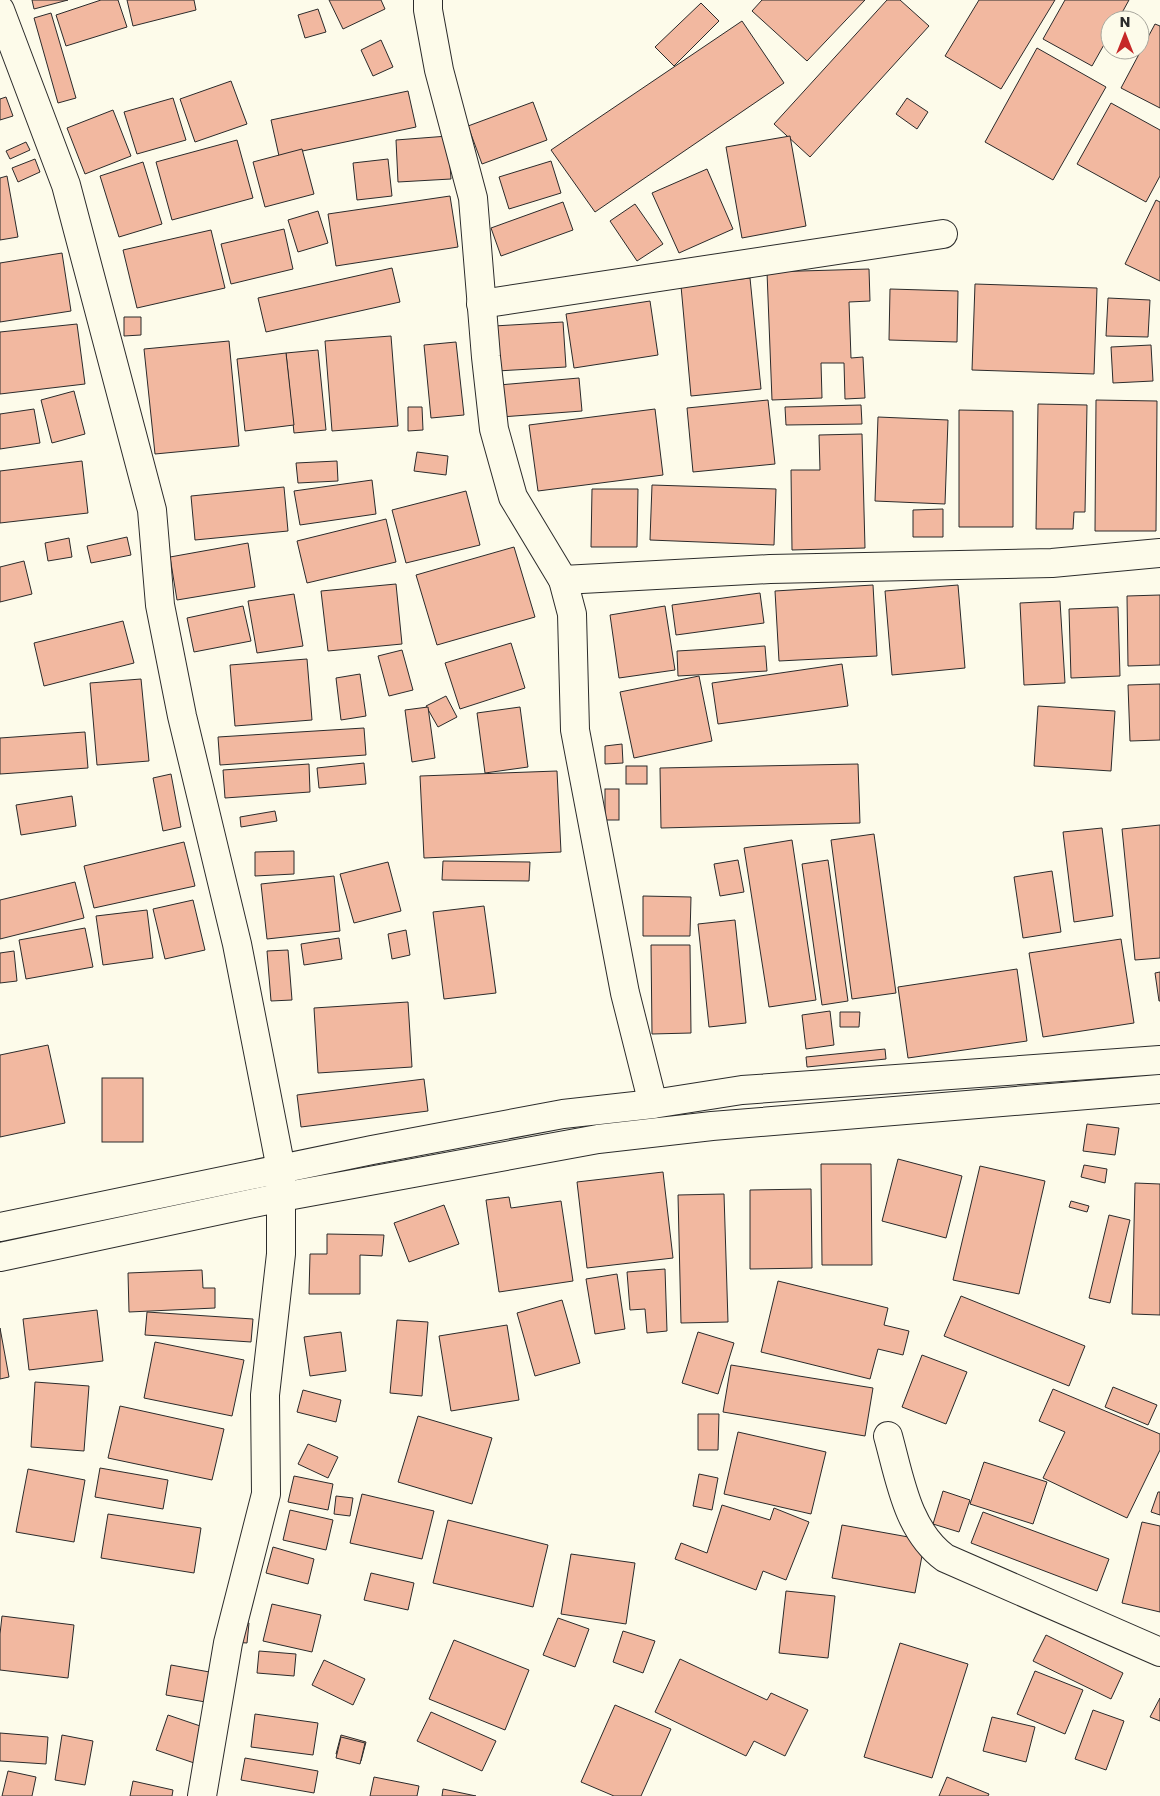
<svg xmlns="http://www.w3.org/2000/svg" width="1160" height="1796" font-family="Poppins,sans-serif">
<style>
.building{fill:#f2b8a0;stroke:#2b2b2b}
.lines{fill:none;stroke-linecap:round;stroke-linejoin:round}
.minor-casing{stroke:#2b2b2b;stroke-width:30}
.primary-casing{stroke:#2b2b2b;stroke-width:30}
.minor{stroke:#fdfbea;stroke-width:28}
.primary{stroke:#fdfbea;stroke-width:28}
</style>
<rect width="100%" height="100%" fill="#fdfbea"/>
<g class="building">
<polygon points="32,0 68,0 34,9"/>
<polygon points="101,0 118,0 127,27 66,46 56,15"/>
<polygon points="127,0 194,0 196,10 133,26"/>
<polygon points="329,0 381,0 385,9 343,29"/>
<polygon points="762,0 865,0 807,61 752,11"/>
<polygon points="887,0 900,0 929,26 810,157 774,124"/>
<polygon points="979,0 1055,0 1001,89 945,56"/>
<polygon points="1065,0 1129,0 1118,20 1110,20 1110,34 1092,66 1043,39"/>
<polygon points="701,3 719,21 674,66 655,47"/>
<polygon points="318,9 326,32 305,38 298,15"/>
<polygon points="51,13 76,98 58,103 34,18"/>
<polygon points="742,21 784,83 595,212 551,150"/>
<polygon points="1155,24 1160,26 1160,108 1121,88"/>
<polygon points="381,40 393,67 373,76 361,50"/>
<polygon points="1037,48 1106,87 1053,180 985,142"/>
<polygon points="231,81 247,124 195,142 180,99"/>
<polygon points="408,91 416,127 279,156 271,120"/>
<polygon points="6,97 13,116 0,120 0,99"/>
<polygon points="173,98 186,140 137,154 124,112"/>
<polygon points="907,98 928,112 917,129 896,114"/>
<polygon points="533,102 547,140 482,164 468,126"/>
<polygon points="1111,103 1160,130 1160,176 1146,202 1077,164"/>
<polygon points="113,110 131,156 85,174 67,128"/>
<polygon points="448,136 451,179 398,182 396,140"/>
<polygon points="790,136 806,226 742,238 726,147"/>
<polygon points="237,140 253,198 172,220 156,162"/>
<polygon points="26,142 30,150 10,159 6,151"/>
<polygon points="302,149 314,194 265,207 253,162"/>
<polygon points="35,159 40,172 18,182 12,168"/>
<polygon points="388,159 392,196 357,200 353,163"/>
<polygon points="551,161 561,193 509,209 499,177"/>
<polygon points="143,162 162,224 119,237 100,176"/>
<polygon points="707,169 733,229 679,253 652,193"/>
<polygon points="7,176 18,237 0,240 0,178"/>
<polygon points="450,196 458,247 336,266 328,214"/>
<polygon points="1156,200 1160,202 1160,281 1125,264"/>
<polygon points="563,202 573,230 501,256 491,228"/>
<polygon points="635,204 663,244 637,261 610,221"/>
<polygon points="318,211 328,243 298,252 288,220"/>
<polygon points="284,229 293,269 231,284 221,244"/>
<polygon points="211,230 225,288 137,308 123,250"/>
<polygon points="62,253 71,311 0,322 0,263"/>
<polygon points="392,268 400,302 266,332 258,298"/>
<polygon points="869,269 870,301 849,302 851,358 863,357 865,398 845,399 844,363 821,363 822,398 772,400 767,272"/>
<polygon points="750,278 761,389 691,396 681,286"/>
<polygon points="975,284 1097,288 1094,374 972,370"/>
<polygon points="890,289 958,291 957,342 889,340"/>
<polygon points="1108,298 1150,300 1148,337 1106,336"/>
<polygon points="650,301 658,355 574,368 566,314"/>
<polygon points="124,317 141,317 141,335 124,336"/>
<polygon points="563,322 566,367 497,371 494,326"/>
<polygon points="77,324 85,384 0,394 0,332"/>
<polygon points="391,336 398,426 332,431 325,341"/>
<polygon points="229,341 239,446 155,454 144,349"/>
<polygon points="456,342 464,415 431,418 424,345"/>
<polygon points="1151,345 1153,381 1113,383 1111,347"/>
<polygon points="318,350 326,430 294,433 286,353"/>
<polygon points="286,353 294,425 245,431 237,359"/>
<polygon points="579,378 582,411 501,417 499,385"/>
<polygon points="74,391 85,434 52,443 41,400"/>
<polygon points="768,400 775,464 693,472 687,408"/>
<polygon points="1096,400 1157,401 1156,531 1095,531"/>
<polygon points="1038,404 1087,405 1085,512 1074,512 1073,529 1036,529"/>
<polygon points="861,405 862,424 786,425 785,407"/>
<polygon points="408,407 422,407 423,430 408,431"/>
<polygon points="34,409 40,443 0,449 0,414"/>
<polygon points="655,409 663,475 538,491 529,425"/>
<polygon points="959,410 1013,411 1013,527 959,527"/>
<polygon points="878,417 948,420 945,504 875,501"/>
<polygon points="862,434 865,548 792,550 791,470 820,470 819,435"/>
<polygon points="417,452 448,456 446,475 414,471"/>
<polygon points="82,461 88,513 0,523 0,471"/>
<polygon points="337,461 338,481 298,483 296,463"/>
<polygon points="372,480 376,514 300,525 294,491"/>
<polygon points="652,485 776,489 774,545 650,540"/>
<polygon points="284,487 288,531 195,540 191,496"/>
<polygon points="592,489 638,489 637,547 591,547"/>
<polygon points="466,491 480,545 406,563 392,510"/>
<polygon points="943,509 943,537 913,537 913,510"/>
<polygon points="386,519 396,562 307,583 297,541"/>
<polygon points="127,537 131,555 91,563 87,546"/>
<polygon points="69,538 72,557 48,561 45,543"/>
<polygon points="248,543 255,587 177,600 170,557"/>
<polygon points="514,547 535,617 437,645 416,575"/>
<polygon points="24,561 32,594 0,602 0,567"/>
<polygon points="396,584 402,644 328,651 321,591"/>
<polygon points="873,585 877,656 779,661 775,591"/>
<polygon points="958,585 965,668 892,675 885,591"/>
<polygon points="760,593 764,623 676,635 672,605"/>
<polygon points="294,594 303,646 257,653 248,601"/>
<polygon points="1160,595 1160,665 1128,666 1127,596"/>
<polygon points="1060,601 1065,683 1024,685 1020,603"/>
<polygon points="243,606 251,641 194,652 187,618"/>
<polygon points="665,606 675,670 619,678 610,615"/>
<polygon points="1118,607 1120,676 1071,678 1069,609"/>
<polygon points="123,621 134,663 44,686 34,643"/>
<polygon points="511,643 525,688 460,709 445,663"/>
<polygon points="765,646 767,671 678,676 677,651"/>
<polygon points="402,650 413,690 389,696 378,656"/>
<polygon points="307,659 312,720 235,726 230,665"/>
<polygon points="842,664 848,706 718,724 712,683"/>
<polygon points="360,674 366,716 341,720 336,678"/>
<polygon points="699,676 712,741 634,758 620,692"/>
<polygon points="141,679 149,761 97,765 90,683"/>
<polygon points="1160,684 1160,740 1130,741 1128,685"/>
<polygon points="446,696 457,717 438,727 426,706"/>
<polygon points="1038,706 1115,711 1111,771 1034,766"/>
<polygon points="428,707 435,758 412,762 405,710"/>
<polygon points="520,707 528,767 485,773 477,713"/>
<polygon points="364,728 366,755 220,765 218,737"/>
<polygon points="85,732 88,768 0,774 0,738"/>
<polygon points="622,744 623,763 605,764 605,746"/>
<polygon points="364,763 366,784 319,788 317,768"/>
<polygon points="309,764 310,792 225,798 223,770"/>
<polygon points="858,764 860,823 661,828 660,768"/>
<rect x="626" y="766" width="21" height="18"/>
<polygon points="557,771 561,852 424,858 420,776"/>
<polygon points="171,774 181,827 163,831 153,778"/>
<rect x="605" y="789" width="14" height="31"/>
<polygon points="72,796 76,826 21,835 16,805"/>
<polygon points="275,811 277,821 241,827 240,817"/>
<polygon points="1160,825 1160,958 1135,960 1122,829"/>
<polygon points="1102,828 1113,916 1074,922 1063,832"/>
<polygon points="874,834 896,993 852,999 831,840"/>
<polygon points="792,840 816,1000 769,1007 744,848"/>
<polygon points="184,842 195,886 94,908 84,866"/>
<polygon points="294,851 294,874 255,876 255,852"/>
<polygon points="738,860 744,892 720,896 714,864"/>
<polygon points="828,860 848,1001 822,1005 802,864"/>
<polygon points="443,861 530,862 529,881 442,880"/>
<polygon points="388,862 401,911 354,923 340,874"/>
<polygon points="1052,871 1061,932 1023,938 1014,877"/>
<polygon points="334,876 340,931 267,939 261,884"/>
<polygon points="75,882 84,918 0,939 0,900"/>
<polygon points="643,896 691,897 690,936 643,936"/>
<polygon points="193,900 205,950 165,959 153,909"/>
<polygon points="484,906 496,993 444,999 433,912"/>
<polygon points="147,910 153,958 103,965 96,916"/>
<polygon points="735,920 746,1023 709,1027 698,924"/>
<polygon points="85,928 93,967 26,979 19,940"/>
<polygon points="406,930 410,955 392,959 388,934"/>
<polygon points="339,938 342,959 304,965 301,944"/>
<polygon points="1121,939 1134,1023 1043,1037 1029,953"/>
<polygon points="651,945 690,945 691,1033 652,1034"/>
<polygon points="288,950 292,1000 271,1001 267,951"/>
<polygon points="14,951 17,981 0,983 0,953"/>
<polygon points="1017,969 1027,1041 908,1058 898,987"/>
<polygon points="1160,972 1160,1001 1159,1001 1155,973"/>
<polygon points="408,1002 412,1067 318,1073 314,1008"/>
<polygon points="830,1011 834,1045 806,1049 802,1015"/>
<polygon points="840,1012 860,1012 859,1027 840,1027"/>
<polygon points="48,1045 65,1123 0,1137 0,1055"/>
<polygon points="885,1049 886,1059 807,1067 806,1057"/>
<rect x="102" y="1078" width="41" height="64"/>
<polygon points="424,1079 428,1111 301,1127 297,1095"/>
<polygon points="1087,1124 1119,1128 1115,1155 1083,1151"/>
<polygon points="898,1159 962,1176 946,1238 882,1221"/>
<polygon points="821,1164 871,1164 872,1265 822,1265"/>
<polygon points="1084,1165 1107,1169 1105,1183 1081,1177"/>
<polygon points="980,1166 1045,1181 1019,1294 953,1280"/>
<polygon points="663,1172 673,1258 587,1268 577,1182"/>
<polygon points="1135,1183 1160,1184 1160,1315 1132,1314"/>
<polygon points="811,1189 812,1268 750,1269 750,1190"/>
<polygon points="724,1194 728,1322 681,1323 678,1195"/>
<polygon points="509,1197 511,1208 561,1201 573,1281 499,1292 486,1200"/>
<polygon points="1071,1201 1089,1206 1087,1212 1069,1207"/>
<polygon points="444,1205 459,1244 409,1262 394,1223"/>
<polygon points="1109,1215 1130,1220 1110,1303 1089,1298"/>
<polygon points="327,1234 384,1235 382,1256 360,1255 360,1294 309,1294 310,1254 327,1254"/>
<polygon points="665,1269 667,1331 647,1333 645,1309 630,1310 627,1272"/>
<polygon points="202,1270 203,1288 215,1288 215,1308 129,1312 128,1273"/>
<polygon points="617,1274 625,1329 595,1334 586,1279"/>
<polygon points="778,1281 888,1308 884,1325 909,1331 903,1355 878,1349 870,1379 761,1352"/>
<polygon points="961,1296 1085,1346 1069,1386 944,1336"/>
<polygon points="562,1300 580,1363 535,1376 517,1313"/>
<polygon points="97,1310 103,1361 29,1370 23,1319"/>
<polygon points="147,1312 253,1319 251,1342 145,1335"/>
<polygon points="397,1320 428,1322 422,1396 390,1393"/>
<polygon points="507,1325 519,1400 451,1411 439,1336"/>
<polygon points="0,1328 9,1377 0,1379"/>
<polygon points="341,1332 346,1371 310,1376 304,1337"/>
<polygon points="698,1332 734,1343 718,1394 682,1383"/>
<polygon points="155,1342 244,1360 232,1416 144,1398"/>
<polygon points="922,1355 967,1372 946,1424 902,1407"/>
<polygon points="731,1365 873,1388 865,1436 723,1412"/>
<polygon points="35,1382 89,1386 84,1451 31,1447"/>
<polygon points="1113,1387 1157,1405 1148,1425 1105,1407"/>
<polygon points="1053,1389 1160,1434 1160,1450 1127,1518 1043,1478 1065,1432 1039,1421"/>
<polygon points="303,1390 341,1400 336,1422 297,1412"/>
<polygon points="120,1406 224,1429 212,1480 108,1458"/>
<polygon points="698,1414 719,1414 718,1450 698,1450"/>
<polygon points="418,1416 492,1438 472,1504 398,1482"/>
<polygon points="738,1432 826,1452 811,1514 724,1494"/>
<polygon points="308,1444 338,1457 328,1478 298,1464"/>
<polygon points="984,1462 1047,1482 1033,1524 970,1504"/>
<polygon points="100,1468 168,1480 163,1509 95,1497"/>
<polygon points="28,1469 85,1480 74,1542 16,1532"/>
<polygon points="699,1474 718,1478 712,1510 693,1506"/>
<polygon points="294,1476 333,1484 328,1510 288,1502"/>
<polygon points="943,1491 970,1500 959,1532 933,1524"/>
<polygon points="1158,1492 1160,1492 1160,1515 1151,1512"/>
<polygon points="362,1494 434,1511 422,1559 350,1543"/>
<polygon points="336,1496 353,1498 350,1516 334,1514"/>
<polygon points="722,1505 770,1520 774,1508 809,1522 786,1580 763,1571 756,1590 675,1559 681,1543 707,1553"/>
<polygon points="290,1510 333,1520 326,1550 283,1540"/>
<polygon points="983,1512 1109,1559 1097,1591 971,1543"/>
<polygon points="108,1514 201,1528 194,1573 101,1558"/>
<polygon points="448,1520 548,1545 533,1607 433,1583"/>
<polygon points="1142,1522 1160,1526 1160,1612 1122,1603"/>
<polygon points="842,1525 925,1540 915,1593 832,1578"/>
<polygon points="273,1547 314,1559 308,1584 266,1573"/>
<polygon points="571,1554 635,1563 626,1624 561,1614"/>
<polygon points="371,1573 414,1583 408,1610 364,1600"/>
<polygon points="786,1591 835,1596 828,1658 779,1653"/>
<polygon points="272,1604 321,1615 312,1652 263,1641"/>
<polygon points="2,1616 74,1625 68,1678 0,1670 0,1634"/>
<polygon points="558,1618 589,1629 575,1667 543,1655"/>
<polygon points="235,1621 249,1623 247,1643 233,1642"/>
<polygon points="623,1631 655,1641 643,1673 613,1662"/>
<polygon points="1046,1635 1123,1673 1111,1699 1033,1661"/>
<polygon points="454,1640 529,1670 505,1730 429,1699"/>
<polygon points="900,1643 968,1664 932,1778 864,1757"/>
<polygon points="259,1651 296,1654 294,1676 257,1673"/>
<polygon points="680,1659 767,1700 771,1693 808,1710 785,1756 754,1741 746,1756 655,1712"/>
<polygon points="324,1660 365,1679 353,1705 312,1685"/>
<polygon points="171,1665 215,1673 211,1703 166,1695"/>
<polygon points="1035,1671 1083,1690 1065,1734 1017,1714"/>
<polygon points="1160,1698 1160,1721 1150,1717"/>
<polygon points="615,1705 671,1729 641,1796 614,1796 581,1782"/>
<polygon points="1093,1710 1124,1721 1106,1770 1075,1759"/>
<polygon points="431,1712 496,1741 482,1771 417,1741"/>
<polygon points="255,1714 318,1723 313,1755 251,1747"/>
<polygon points="168,1715 212,1730 200,1765 156,1750"/>
<polygon points="992,1717 1035,1727 1026,1762 983,1751"/>
<polygon points="0,1733 48,1737 46,1764 0,1761"/>
<polygon points="62,1735 93,1741 85,1785 55,1780"/>
<polygon points="341,1735 366,1742 361,1761 336,1754"/>
<polygon points="341,1737 365,1743 360,1764 336,1758"/>
<polygon points="245,1758 318,1771 314,1793 241,1780"/>
<polygon points="8,1771 36,1777 32,1796 2,1796"/>
<polygon points="374,1777 419,1786 417,1796 370,1796"/>
<polygon points="947,1777 989,1794 988,1796 939,1796"/>
<polygon points="133,1781 173,1790 172,1796 130,1796"/>
<polygon points="443,1789 476,1796 442,1796"/>
</g>
<g class="lines">
<g class="minor-casing">
<g id="minor">
<polyline points="428,0 428,10 439,70 473,198 486,357 494,429 513,497 563,580 572,614 575,730 625,993 653,1104"/>
<polyline points="0,10 66,185 152,510 160,605 182,716 237,944 281,1169 281,1254 265,1395 266,1494 228,1643 202,1796"/>
<polyline points="481,304 943,234"/>
<polyline points="563,580 770,569 1052,563 1160,553"/>
<path d="M888,1436C900,1479 907,1530 945,1558L1160,1652"/>
</g>
</g>
<g class="primary-casing">
<g id="primary">
<polyline points="0,1227 372,1150 563,1114 653,1104 742,1090 1160,1060"/>
<polyline points="0,1257 282,1197 598,1139 712,1126 1160,1089"/>
</g>
</g>
<use href="#minor" class="minor"/>
<use href="#primary" class="primary"/>
</g>
<g transform="translate(1125 35)"><circle r="24" fill="#fdfbea" stroke="#a9a89e"/>
<path d="M0-4L9 19L0 12L-9 19Z" fill="#c62828"/>
<text y="-8" font-size="14" font-weight="bold" text-anchor="middle" fill="#2b2b2b">N</text>
</g>
</svg>
